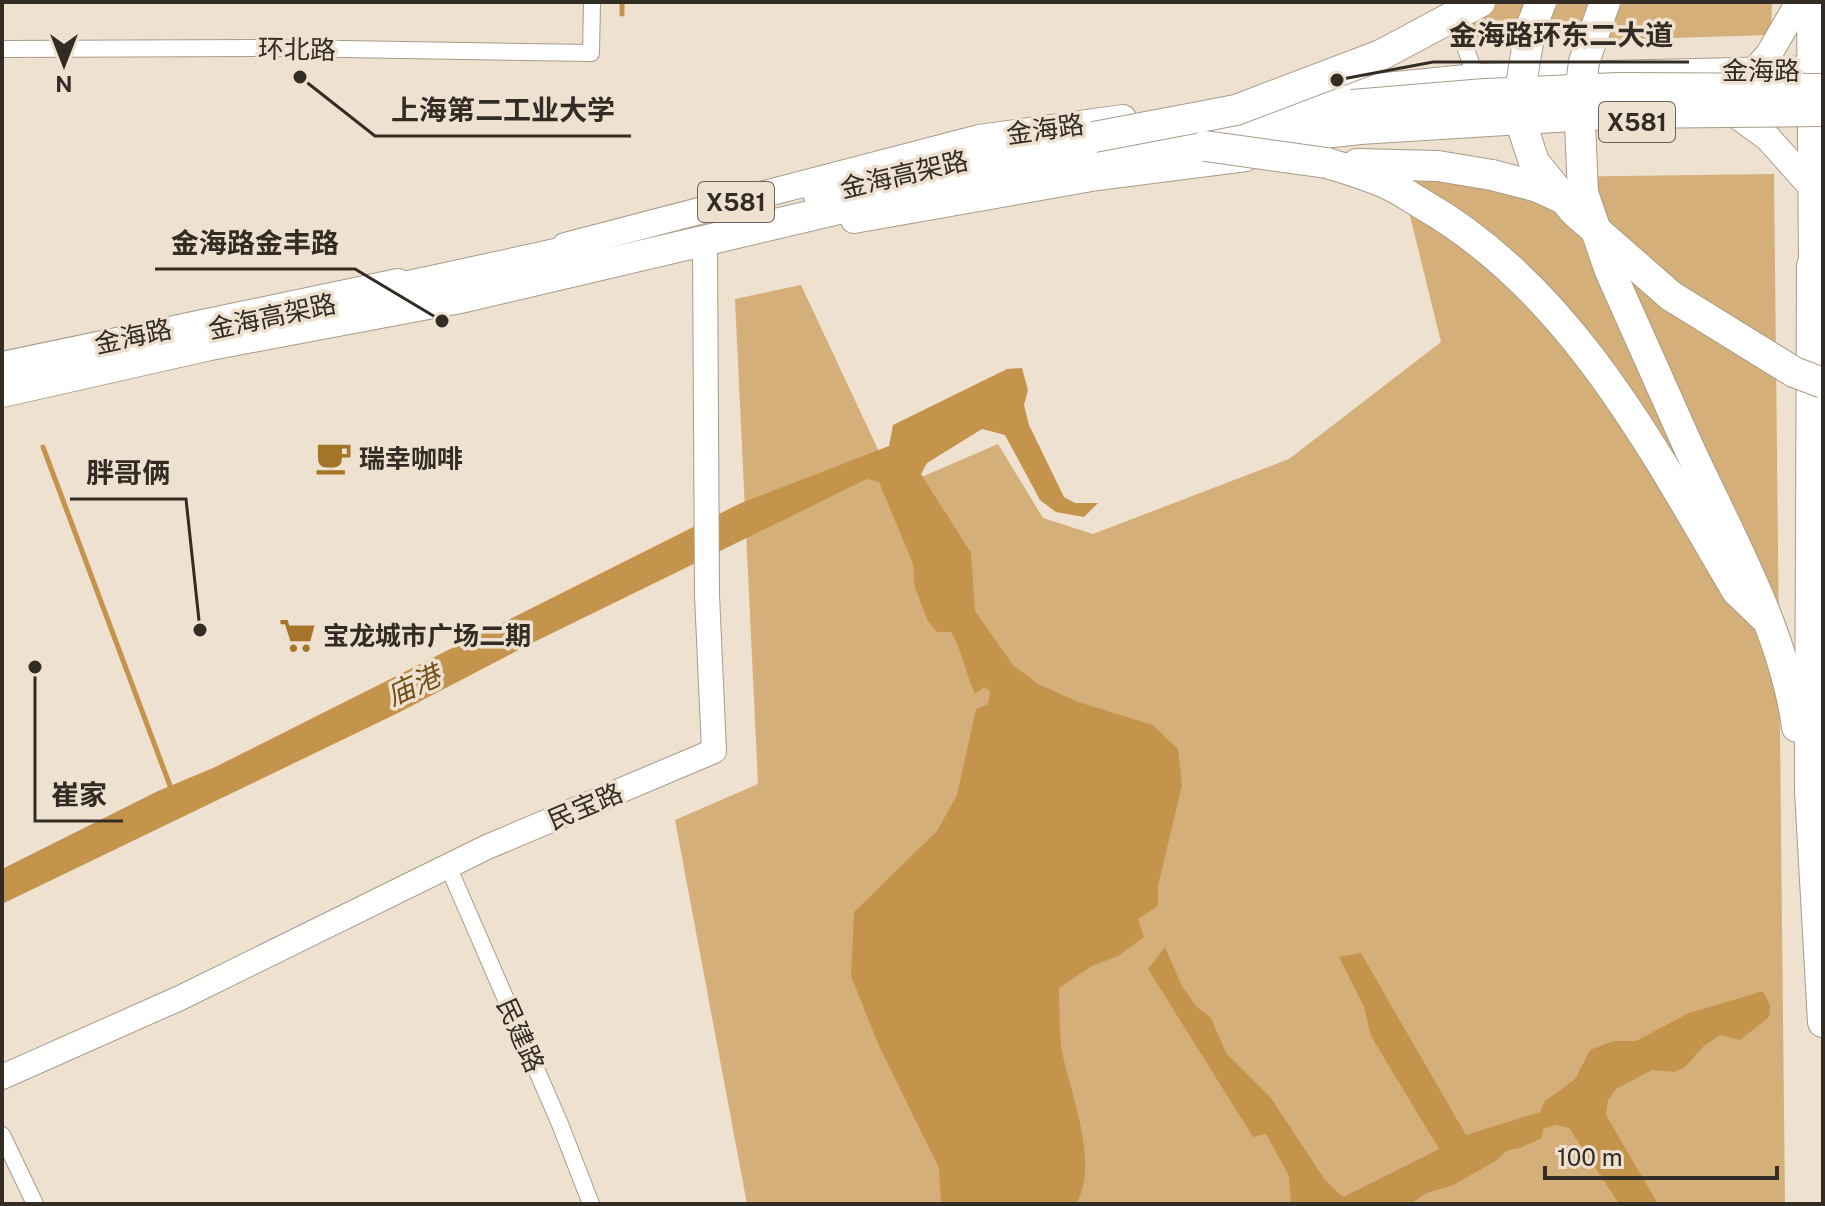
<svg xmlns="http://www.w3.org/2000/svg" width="1825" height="1206" viewBox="0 0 1825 1206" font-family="'Public Sans','Noto Sans SC',sans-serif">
<rect width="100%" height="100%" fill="#efe1cf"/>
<!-- green -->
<g fill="#d5af7a">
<polygon points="1461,2 1772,2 1771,35 1477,44"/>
<polygon points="1774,174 1785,1204 747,1204 675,820 758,784 735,299 801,285 896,488 998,444 1043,518 1093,534 1289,459 1441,342 1401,179"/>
</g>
<!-- water -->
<g fill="#c5944c">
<path d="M1022,368L1028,390L1024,405L1029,425L1064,497L1075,503H1098L1084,517L1056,512L1040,500L1005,435L982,429L927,463L921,474L971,553L975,611L1013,665L1038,684L1078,702L1153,725L1178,749L1182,785L1158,886V906L1138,919L1144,937L1118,956L1092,966L1059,988C1060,1007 1059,1026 1061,1045C1068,1090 1101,1162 1076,1204H941L939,1168L879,1046L851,976L854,912L937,831L957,795L976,709L988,704L990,691L984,687L975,694C965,673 963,652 951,632H937L928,621L915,588L913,564L879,482L867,479L530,644L398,713L2,904V869L158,791L213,768L741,503L889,446L893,425L1007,369Z"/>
<polygon points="1165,947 1182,986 1196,1006 1211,1018 1226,1053 1271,1098 1325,1180 1343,1197 1439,1149 1371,1036 1364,1007 1339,957 1361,953 1466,1135 1540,1112 1544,1102 1575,1079 1590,1050 1613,1041 1636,1041 1689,1013 1763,991 1770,1005 1769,1017 1740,1040 1720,1035 1704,1046 1685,1067 1675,1072 1652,1070 1616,1089 1608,1100 1606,1115 1658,1204 1619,1204 1569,1128 1556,1125 1543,1129 1542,1138 1520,1148 1508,1150 1494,1162 1453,1185 1427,1193 1410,1204 1291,1204 1289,1176 1266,1134 1253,1137 1148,969"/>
</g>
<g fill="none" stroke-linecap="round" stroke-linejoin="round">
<!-- stream -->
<g stroke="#c5944c" stroke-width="5">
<polyline points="622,14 622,2"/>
<polyline points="43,447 172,791"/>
</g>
<defs>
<g id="street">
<polyline points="1452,11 1476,77"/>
<polyline points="2,49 282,48 591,53 592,2"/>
<polyline points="448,866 560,1124 591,1204"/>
<polyline points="2,1135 35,1204"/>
</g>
<polyline id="secondary" points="2,1077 180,998 487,847 714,751 707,595 705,247"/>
<g id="primary">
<polyline points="1810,2 1812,266"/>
<polyline points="1756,69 1769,54 1799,2"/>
<polyline points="1296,95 1476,77 1823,69"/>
<polyline points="1736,115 1768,138 1810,185"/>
<polyline points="854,220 1097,177 1246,158"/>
<polyline points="565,246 979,138 1123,118"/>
<polyline points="2,365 398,282"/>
</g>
<g id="highway">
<polyline points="1219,122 1352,105"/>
<path d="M1327,163C1347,169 1366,175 1385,183C1398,188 1410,197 1422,204C1570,288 1653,449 1737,591L1764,617"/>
<polyline points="1357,164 1438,166 1492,175"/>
<polyline points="818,193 959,160 1120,134"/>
<polyline points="1812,266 1810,791 1823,1022"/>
<polyline points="377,293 588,247"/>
<polyline points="2,392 210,345 465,297 843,208 1021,173 1205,146 1360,129"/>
<path d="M1689,448C1729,535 1784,631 1797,727"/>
</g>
</defs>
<!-- street casing -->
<use href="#street" stroke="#a89b89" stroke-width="18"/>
<!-- secondary casing -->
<use href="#secondary" stroke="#a89b89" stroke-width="26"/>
<!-- primary casing -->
<use href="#primary" stroke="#a89b89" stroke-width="28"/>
<!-- highway casing -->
<use href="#highway" stroke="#a89b89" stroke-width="32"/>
<!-- street -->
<use href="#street" stroke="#fff" stroke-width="16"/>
<!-- secondary -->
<use href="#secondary" stroke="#fff" stroke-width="24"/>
<!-- primary -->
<use href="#primary" stroke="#fff" stroke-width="26"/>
<!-- highway -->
<use href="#highway" stroke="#fff" stroke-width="30"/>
<defs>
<g id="highway-bridge">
<polyline points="1541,2 1530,30 1517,110 1534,162 1574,211 1671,296 1794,372 1823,383"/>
<polyline points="1605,2 1584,62 1579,100 1583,193 1610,271 1689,448"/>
<polyline points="1352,105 1485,94 1618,88 1823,89"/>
<polyline points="1360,129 1619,113 1823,111"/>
<polyline points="1094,137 1236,110 1381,55 1480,2"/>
<polyline points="1205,146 1327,163"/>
<polyline points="1492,175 1538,187 1562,198"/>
</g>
</defs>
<!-- highway-bridge casing -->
<use href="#highway-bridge" stroke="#a89b89" stroke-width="32" stroke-linecap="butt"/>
<!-- highway-bridge -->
<use href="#highway-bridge" stroke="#fff" stroke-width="30"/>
</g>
<!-- icons -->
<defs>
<symbol id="cafe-bare" viewBox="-9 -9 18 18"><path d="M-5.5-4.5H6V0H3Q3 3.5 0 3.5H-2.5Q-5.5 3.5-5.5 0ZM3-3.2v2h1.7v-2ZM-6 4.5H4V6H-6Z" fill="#a47528" stroke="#efe1cf" stroke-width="2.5" paint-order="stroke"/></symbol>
<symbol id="supermarket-bare" viewBox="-9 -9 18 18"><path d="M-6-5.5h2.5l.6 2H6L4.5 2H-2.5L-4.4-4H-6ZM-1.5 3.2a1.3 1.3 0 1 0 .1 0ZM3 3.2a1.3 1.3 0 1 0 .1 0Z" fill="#a47528" stroke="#efe1cf" stroke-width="2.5" paint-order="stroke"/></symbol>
</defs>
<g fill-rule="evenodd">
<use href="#cafe-bare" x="308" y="432" width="51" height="51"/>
<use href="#supermarket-bare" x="272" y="610" width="51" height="51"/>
</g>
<g text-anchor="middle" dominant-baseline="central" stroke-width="7" stroke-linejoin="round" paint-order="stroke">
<!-- shield labels -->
<g fill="#efe1cf" stroke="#6b6258" stroke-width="2">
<rect x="1599" y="102" width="76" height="40" rx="6"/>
<rect x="698" y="182" width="76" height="40" rx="6"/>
</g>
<g font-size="24" font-weight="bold" fill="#322c25">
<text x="1637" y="122">X581</text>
<text x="736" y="202">X581</text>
</g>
<!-- street labels -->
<g font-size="26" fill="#322c25" stroke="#efe1cf">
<text transform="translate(297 49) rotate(1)">环北路</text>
<text x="1761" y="70">金海路</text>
<text transform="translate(1045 129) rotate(-8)">金海路</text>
<text transform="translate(904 174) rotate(-13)">金海高架路</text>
<text transform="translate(272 316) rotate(-12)">金海高架路</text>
<text transform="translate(133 336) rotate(-12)">金海路</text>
<text transform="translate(585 806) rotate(-23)">民宝路</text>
<text transform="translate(521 1035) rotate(66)">民建路</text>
</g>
<!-- poi labels -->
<g font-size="26" font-weight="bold" fill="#322c25" stroke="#efe1cf" text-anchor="start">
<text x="359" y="458">瑞幸咖啡</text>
<text x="323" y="635">宝龙城市广场二期</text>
</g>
<!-- water labels -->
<g font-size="28" font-style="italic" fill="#714f18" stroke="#efe1cf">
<text transform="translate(413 685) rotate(-25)">庙港</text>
</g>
</g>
<!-- callouts -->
<path fill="none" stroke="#322c25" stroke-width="3" d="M1337 80L1433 62H1689M300 77L375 136H631M442 321L355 269H155M200 630L186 499H70M35 667L35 821H123"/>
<g fill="#322c25" stroke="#efe1cf" stroke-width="3">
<circle cx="1337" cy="80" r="8"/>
<circle cx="300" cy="77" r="8"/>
<circle cx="442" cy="321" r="8"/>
<circle cx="200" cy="630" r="8"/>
<circle cx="35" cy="667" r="8"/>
</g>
<g font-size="28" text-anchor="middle" font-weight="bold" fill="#322c25" stroke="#efe1cf" stroke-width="7" stroke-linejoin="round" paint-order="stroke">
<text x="1561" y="45">金海路环东二大道</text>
<text x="503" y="120">上海第二工业大学</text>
<text x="255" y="253">金海路金丰路</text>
<text x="128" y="483">胖哥俩</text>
<text x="79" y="805">崔家</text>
</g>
<!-- border -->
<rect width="1825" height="1206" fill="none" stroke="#322c25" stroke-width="8"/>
<!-- north arrow -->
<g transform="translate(64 64) rotate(180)" stroke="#efe1cf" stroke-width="6" paint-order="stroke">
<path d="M0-6L14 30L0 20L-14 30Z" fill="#322c25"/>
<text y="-12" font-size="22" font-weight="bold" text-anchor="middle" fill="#322c25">N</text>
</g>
<!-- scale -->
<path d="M1545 1166v12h232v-12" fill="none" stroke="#322c25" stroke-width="4"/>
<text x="1557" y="1166" font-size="24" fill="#322c25" stroke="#efe1cf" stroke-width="6" paint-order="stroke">100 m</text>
</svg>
